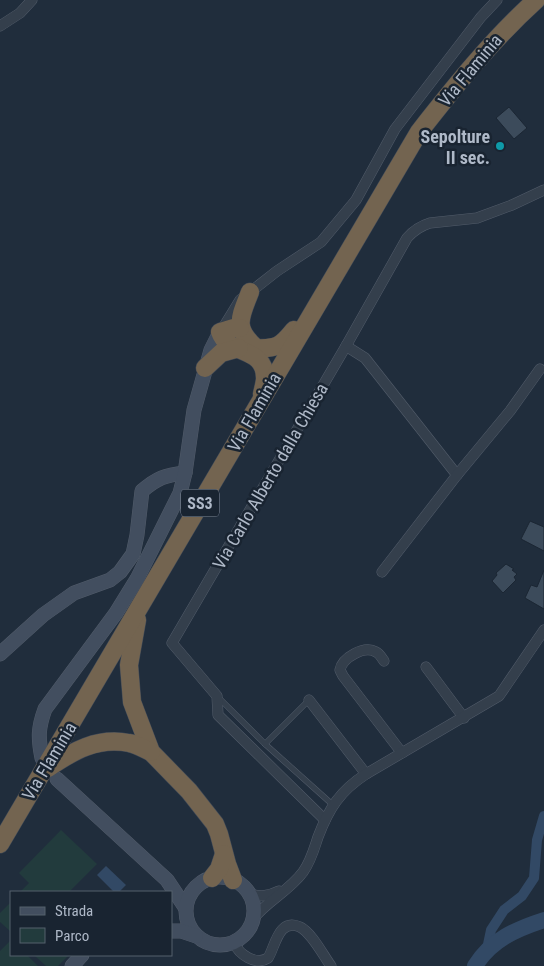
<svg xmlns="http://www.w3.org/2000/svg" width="544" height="966" viewBox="0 0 544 966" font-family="'Roboto Condensed',sans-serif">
<rect width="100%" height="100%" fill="#202d3c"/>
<!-- green -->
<g fill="#223b3d">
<polygon points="61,830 97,864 69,892 20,892 29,883 19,873"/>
<polygon points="11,902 11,932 0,922 0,913"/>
<polygon points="11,940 11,955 27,955 38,966 0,966 0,951"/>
<polygon points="34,955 69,955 58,966 46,966"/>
</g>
<!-- water -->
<polygon fill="#324965" points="106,866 126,885 119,892 114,892 97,875"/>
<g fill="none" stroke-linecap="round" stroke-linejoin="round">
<!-- canal -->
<polyline stroke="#324965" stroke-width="10" points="487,949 491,930 504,910 522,896 534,878 537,840 544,816"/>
<!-- river -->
<path stroke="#324965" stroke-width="16" d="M475,966C491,940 516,929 544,920"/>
</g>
<!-- building -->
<g fill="#3c4b5b" stroke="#1b2633">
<polygon points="509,107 527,128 514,139 496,118"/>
<polygon points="530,521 544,527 544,551 521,539"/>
<polygon points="506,564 514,569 512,570 517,574 514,577 516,580 503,593 492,581 497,575 496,573"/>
<polygon points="544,570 544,609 525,598 531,585 537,587"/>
</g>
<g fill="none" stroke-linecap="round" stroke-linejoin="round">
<defs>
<g id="lane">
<polyline points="219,698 265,744 333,805"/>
<polyline points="265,744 309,700"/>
</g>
<g id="street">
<polyline points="0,26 20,13 32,0"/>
<polyline points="221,331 240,300 277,271 321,242 356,200 395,129 481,17 497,0"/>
<polyline points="346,346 365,358 457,475"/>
<polyline points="382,572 457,475 510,411 540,369"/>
<path d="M384,661C382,658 379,653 376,652C364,645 342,658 340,670L343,676L402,753"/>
<polyline points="426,667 464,718"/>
<polyline points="309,700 366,774"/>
<path d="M325,820L218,715L217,696L172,643L346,346L407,238C414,230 420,226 430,223L477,218L512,205L544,190"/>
<path d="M249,894C261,897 269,896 279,891"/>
<path d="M253,919C267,901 289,891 303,872C311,861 314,849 318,837C329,808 340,791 366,774L499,696L544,630"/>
<path d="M234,943C239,954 255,966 268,958C275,948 278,917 300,927C312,933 323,955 331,966"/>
</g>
<g id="secondary">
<path d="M0,654L43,615L74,593L110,580L120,572L133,554L137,535L142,491C157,478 165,475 185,473"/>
<path d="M42,758C38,738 38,728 45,709L116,613L137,579L180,493L185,473L194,410L211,350L220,332"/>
<polyline points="57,779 167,880 185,907"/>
<circle cx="220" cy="911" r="34"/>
<polyline points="172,931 181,931 196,936"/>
<polyline points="72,966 82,955"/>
</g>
<g id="highway">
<path d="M250,292C240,318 233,327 256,348C277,349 281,346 294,330"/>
<path d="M240,328H233L220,332C228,356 265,346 265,378C265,383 263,389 262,394"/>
<polyline points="205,368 221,353 239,348"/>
<polyline points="137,620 129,665 132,702 151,752 189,791 215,824 219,834 227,864 233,880"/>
<path d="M48,768C73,751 97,737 129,743C136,744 144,749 151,752"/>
<path d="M0,844L419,132C455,86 492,40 536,0"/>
<polyline points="212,878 219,869 224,854"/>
</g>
</defs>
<!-- lane casing -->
<use href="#lane" stroke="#525c6a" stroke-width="6"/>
<!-- street casing -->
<use href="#street" stroke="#525c6a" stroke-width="11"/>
<!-- secondary casing -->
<use href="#secondary" stroke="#525c6a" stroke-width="15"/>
<!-- highway casing -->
<use href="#highway" stroke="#3f4957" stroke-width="19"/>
<!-- lane -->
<use href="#lane" stroke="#343f4c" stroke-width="5"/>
<!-- street -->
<use href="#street" stroke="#343f4c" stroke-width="10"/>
<!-- secondary -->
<use href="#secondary" stroke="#424e5f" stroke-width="14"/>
<!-- highway -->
<use href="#highway" stroke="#736450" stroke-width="18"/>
</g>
<!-- markers -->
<circle fill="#0f9aa8" stroke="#192431" stroke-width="2" cx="500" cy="146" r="5"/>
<g text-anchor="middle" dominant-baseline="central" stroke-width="5" stroke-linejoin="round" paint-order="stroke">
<!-- shield labels -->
<rect fill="#192431" stroke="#828c9b" stroke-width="1" x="181" y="489.5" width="38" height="27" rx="4"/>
<g font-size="16" font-weight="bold" fill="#afb9c8">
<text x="200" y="503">SS3</text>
</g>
<!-- street labels -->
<g font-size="18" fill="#afb9c8" stroke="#192431">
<text transform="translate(470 70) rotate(-50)">Via Flaminia</text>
<text transform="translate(254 412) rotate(-60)">Via Flaminia</text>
<text transform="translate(270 476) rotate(-60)">Via Carlo Alberto dalla Chiesa</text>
<text transform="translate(49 761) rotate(-59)">Via Flaminia</text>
</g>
<!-- poi labels -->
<g font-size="18" font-weight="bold" fill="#afb9c8" stroke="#192431" text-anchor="end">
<text x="490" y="136">Sepolture<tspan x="490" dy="21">II sec.</tspan></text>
</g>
</g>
<!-- legend -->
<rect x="10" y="891" width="162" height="65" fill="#192431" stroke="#55606d"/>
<rect x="20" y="907" width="25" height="8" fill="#424e5f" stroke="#55606d"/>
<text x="55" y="916" font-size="15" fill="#afb9c8">Strada</text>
<rect x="20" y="928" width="25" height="15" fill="#223b3d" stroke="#55606d"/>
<text x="55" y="941" font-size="15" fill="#afb9c8">Parco</text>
</svg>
